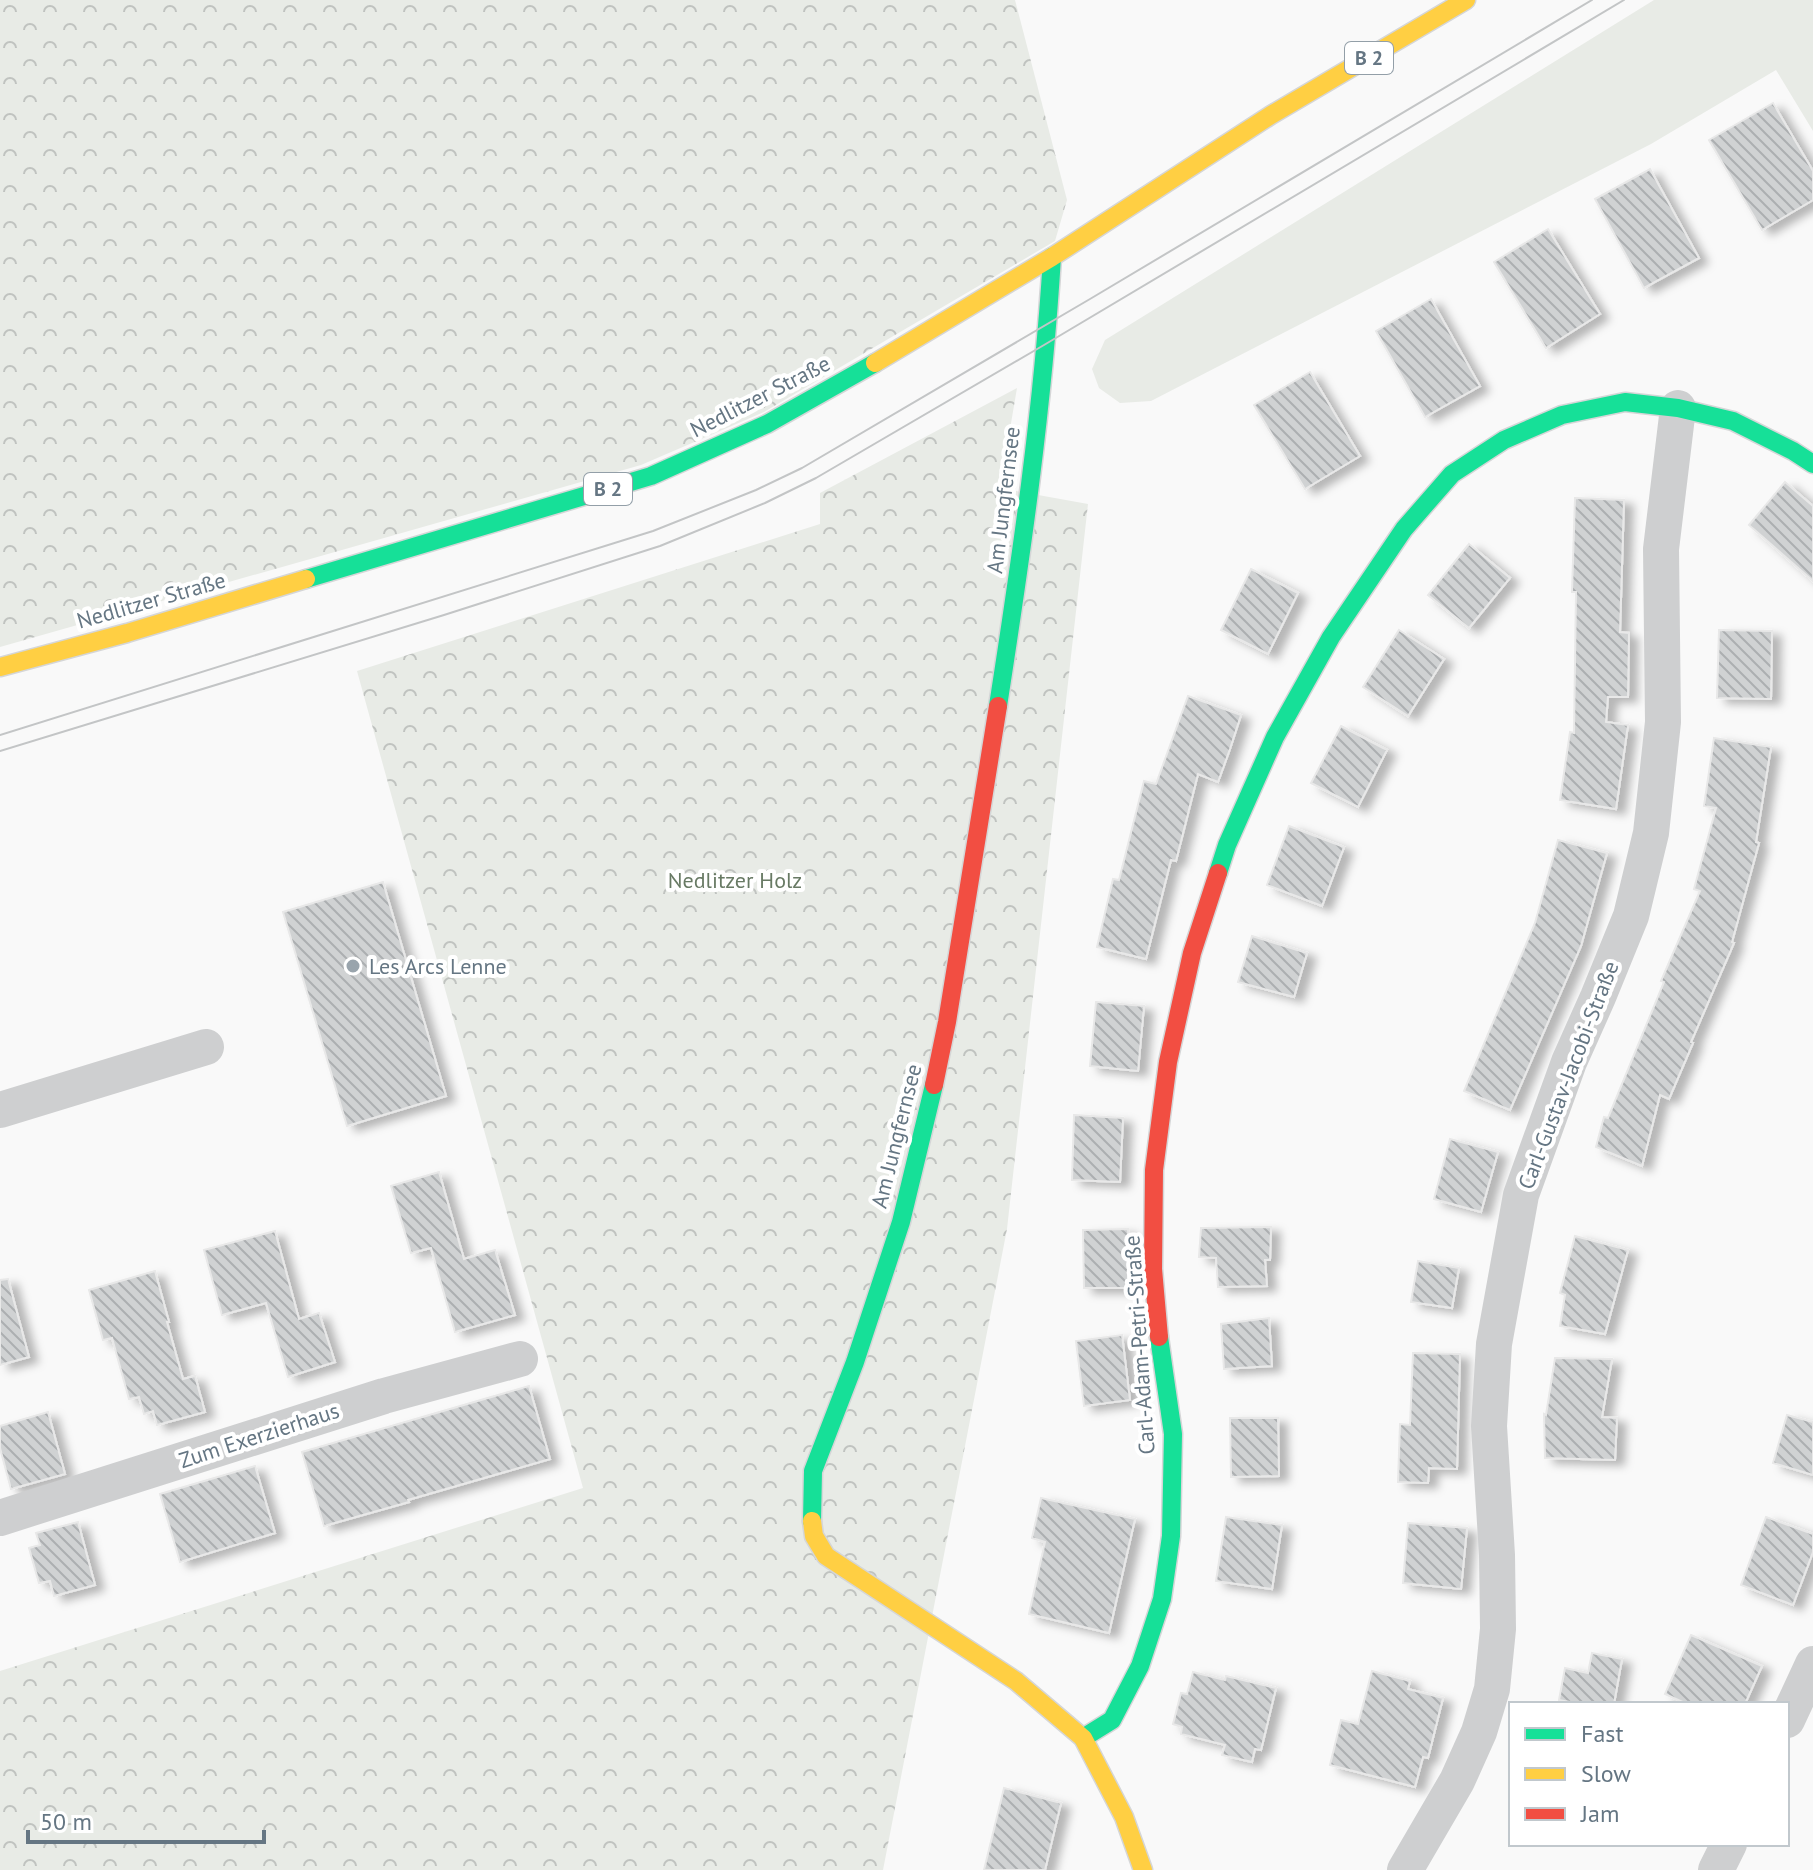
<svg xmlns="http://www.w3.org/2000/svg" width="1813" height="1870" viewBox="0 0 1813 1870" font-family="'PT Sans',sans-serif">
<defs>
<pattern id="forest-crowns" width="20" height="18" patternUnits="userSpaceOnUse" patternTransform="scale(2)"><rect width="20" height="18" fill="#e8ebe6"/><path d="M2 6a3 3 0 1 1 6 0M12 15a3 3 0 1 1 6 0" fill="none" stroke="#c0c3c0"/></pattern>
<pattern id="building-back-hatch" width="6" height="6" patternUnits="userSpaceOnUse" patternTransform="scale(2)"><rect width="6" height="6" fill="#d0d2d3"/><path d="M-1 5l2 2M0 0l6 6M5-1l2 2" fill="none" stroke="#acafb1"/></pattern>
<filter id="shadow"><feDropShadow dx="9" dy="5" stdDeviation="4" flood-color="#0004"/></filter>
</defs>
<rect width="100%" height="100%" fill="#f9f9f9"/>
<!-- grass -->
<polygon fill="#e8ebe6" points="1654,0 1813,0 1813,131 1776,70 1651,144 1151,401 1120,403 1099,388 1092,369 1105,340"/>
<!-- forest -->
<g fill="url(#forest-crowns)">
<polygon points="0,0 1015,0 1067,200 1055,241 764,412 641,465 0,647"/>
<polygon points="1017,388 1000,488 1088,504 1007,1229 883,1870 0,1870 0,1671 583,1488 357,671 820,524 820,493"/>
</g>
<!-- building -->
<g fill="url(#building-back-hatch)" stroke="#e8e8e8" stroke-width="2" filter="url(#shadow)">
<polygon points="1773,103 1813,171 1813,200 1762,230 1709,140"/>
<polygon points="1650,169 1699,258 1644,288 1595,199"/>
<polygon points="1548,229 1600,314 1546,348 1494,262"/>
<polygon points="1431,299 1480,386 1425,417 1376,331"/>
<polygon points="1310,372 1360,456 1305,489 1254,405"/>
<polygon points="1785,482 1813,506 1813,581 1749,525"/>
<polygon points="1575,498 1624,500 1620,632 1629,633 1628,697 1608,697 1606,722 1628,725 1616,809 1560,800 1570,732 1574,733 1576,592 1572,592"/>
<polygon points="1469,544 1510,578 1469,628 1428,595"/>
<polygon points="1251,569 1298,593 1268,654 1221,630"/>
<polygon points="1399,630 1444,659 1408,716 1363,687"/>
<polygon points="1719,630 1772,631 1771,699 1717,698"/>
<polygon points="1188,696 1241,715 1230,749 1218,782 1198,774 1176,861 1171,860 1146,959 1097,947 1113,879 1119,880 1144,781 1156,784"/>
<polygon points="1341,726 1387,750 1358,807 1311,783"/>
<polygon points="1714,738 1771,747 1756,842 1759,843 1732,942 1734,943 1691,1042 1693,1043 1669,1099 1660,1095 1642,1166 1596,1147 1604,1117 1608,1118 1664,982 1661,981 1700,891 1694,889 1716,808 1704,806"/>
<polygon points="1289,826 1344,847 1322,906 1267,885"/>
<polygon points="1558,840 1607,853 1581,946 1510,1110 1464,1091 1535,923"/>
<polygon points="383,882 446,1096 347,1126 283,912"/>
<polygon points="1252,936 1307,953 1294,997 1238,982"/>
<polygon points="1096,1002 1144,1006 1138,1071 1090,1066"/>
<polygon points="1074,1115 1123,1118 1120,1182 1072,1180"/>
<polygon points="1450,1139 1498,1152 1481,1212 1434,1199"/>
<polygon points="439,1172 464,1259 495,1250 515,1315 455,1332 431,1248 411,1253 391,1186"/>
<polygon points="1271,1227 1270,1260 1265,1260 1267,1286 1218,1287 1216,1258 1199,1257 1201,1228"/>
<polygon points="1128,1229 1130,1288 1084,1288 1083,1230"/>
<polygon points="275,1231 299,1319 319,1313 335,1362 288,1377 266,1303 222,1315 204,1250"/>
<polygon points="1575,1236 1628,1250 1605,1334 1560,1326 1565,1295 1560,1293"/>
<polygon points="1418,1261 1459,1268 1452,1308 1411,1302"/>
<polygon points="155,1271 169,1322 167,1322 183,1379 195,1376 205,1412 157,1425 153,1411 144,1414 139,1397 129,1399 112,1338 103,1340 89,1290"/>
<polygon points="8,1279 29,1357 0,1365 0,1280"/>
<polygon points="1269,1318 1272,1366 1224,1369 1221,1324"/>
<polygon points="1122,1335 1130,1400 1084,1406 1076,1341"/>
<polygon points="1413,1353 1460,1354 1457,1469 1429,1468 1428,1483 1398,1482 1400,1424 1410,1425"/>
<polygon points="1555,1358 1612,1359 1602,1417 1617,1418 1615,1460 1545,1458 1544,1414 1546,1415"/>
<polygon points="529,1386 550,1459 408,1500 409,1502 324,1526 302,1452"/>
<polygon points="48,1412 65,1474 11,1489 0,1448 0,1426"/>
<polygon points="1787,1415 1813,1422 1813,1475 1773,1463"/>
<polygon points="1230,1418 1278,1418 1279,1476 1231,1477"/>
<polygon points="255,1466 275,1533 180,1562 160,1494"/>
<polygon points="1041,1498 1135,1519 1109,1633 1029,1614 1045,1542 1032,1538"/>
<polygon points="1226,1517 1282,1525 1272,1589 1216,1581"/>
<polygon points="1766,1517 1813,1534 1813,1552 1793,1605 1741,1585"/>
<polygon points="78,1522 95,1585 54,1596 50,1581 39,1583 29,1548 40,1545 36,1533"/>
<polygon points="1408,1523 1467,1528 1461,1589 1403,1583"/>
<polygon points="1691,1635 1762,1666 1745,1704 1687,1704 1665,1694"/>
<polygon points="1592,1653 1622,1659 1614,1704 1580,1704 1559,1700 1565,1668 1588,1673"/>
<polygon points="1372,1671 1410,1681 1408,1689 1443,1698 1428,1758 1423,1757 1415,1787 1330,1765 1341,1720 1358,1724"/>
<polygon points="1193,1672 1225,1680 1226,1676 1276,1688 1261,1750 1255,1749 1252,1762 1222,1755 1225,1745 1181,1734 1182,1727 1173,1724 1181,1693 1187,1694"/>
<polygon points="1004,1788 1061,1803 1045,1870 984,1870"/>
</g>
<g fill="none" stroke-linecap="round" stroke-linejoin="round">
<defs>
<g id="fast">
<polyline points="306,579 651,476 767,424 875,363"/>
<path d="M998,706C1021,558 1043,408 1052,257"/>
<polyline points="1218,873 1227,845 1275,737 1331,637 1404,529 1452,474 1504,440 1562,415 1625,402 1678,408 1733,421 1793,451 1813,464"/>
<polyline points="812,1521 813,1471 855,1362 901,1222 934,1085"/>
<polyline points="1083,1738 1112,1720 1140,1666 1162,1599 1171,1536 1173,1434 1159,1337"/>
</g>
<g id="slow">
<polyline points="875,363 1052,257 1271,115 1466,0"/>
<polyline points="0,667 127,633 306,579"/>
<polyline points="812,1521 814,1536 826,1556 1016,1681 1083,1738 1124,1817 1143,1870"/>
</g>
<g id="jam">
<polyline points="934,1085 947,1022 998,706"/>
<polyline points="1159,1337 1153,1269 1154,1170 1168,1062 1192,953 1218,873"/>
</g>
</defs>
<!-- fast casing -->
<use href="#fast" stroke="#d5d6d7" stroke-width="21"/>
<!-- slow casing -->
<use href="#slow" stroke="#d5d6d7" stroke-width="21"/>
<!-- jam casing -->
<use href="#jam" stroke="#d5d6d7" stroke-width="21"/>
<!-- street -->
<g stroke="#cecfd0" stroke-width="36">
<polyline points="0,1110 206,1047"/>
<polyline points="0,1518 384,1396 520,1359"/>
<polyline points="1787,1720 1813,1664"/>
<polyline points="1405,1870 1457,1781 1479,1732 1492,1689 1498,1629 1497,1555 1489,1426 1494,1344 1521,1195 1569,1062 1598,997 1631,916 1651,833 1663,722 1661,549 1678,408"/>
<polyline points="1716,1870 1729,1844"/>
</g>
<!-- fast -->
<use href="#fast" stroke="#16e098" stroke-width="18"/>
<!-- slow -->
<use href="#slow" stroke="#ffcf43" stroke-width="18"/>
<!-- jam -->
<use href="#jam" stroke="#f24e42" stroke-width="18"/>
<!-- tram -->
<g stroke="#c3c5c6" stroke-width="2">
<polyline points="0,735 653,531 756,490 802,468 1090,299 1592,0"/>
<polyline points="0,751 444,615 660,546 765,503 816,478 1044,345 1624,0"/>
</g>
</g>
<!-- markers -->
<circle fill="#99a4ac" stroke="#fff" stroke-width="3" cx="353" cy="966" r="8"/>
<g text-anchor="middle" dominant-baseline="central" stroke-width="8" stroke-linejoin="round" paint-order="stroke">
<!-- shield labels -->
<g fill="#fff" stroke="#939fa8" stroke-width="2">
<rect x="1345" y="42" width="48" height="32" rx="6"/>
<rect x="584" y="473" width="48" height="32" rx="6"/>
</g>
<g font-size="20" font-weight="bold" fill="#657683">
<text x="1369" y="58">B 2</text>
<text x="608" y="489">B 2</text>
</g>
<!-- street labels -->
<g font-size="22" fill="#657683" stroke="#fff">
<text transform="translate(760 396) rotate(-27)">Nedlitzer Straße</text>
<text transform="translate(1003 500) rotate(-83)">Am Jungfernsee</text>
<text transform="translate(151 600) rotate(-16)">Nedlitzer Straße</text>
<text transform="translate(1568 1075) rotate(-69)">Carl-Gustav-Jacobi-Straße</text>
<text transform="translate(896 1136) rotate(-76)">Am Jungfernsee</text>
<text transform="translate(1139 1345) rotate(-94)">Carl-Adam-Petri-Straße</text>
<text transform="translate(259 1435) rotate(-18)">Zum Exerzierhaus</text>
</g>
<!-- park labels -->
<g font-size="22" fill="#687a64" stroke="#fff">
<text x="735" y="880">Nedlitzer Holz</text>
</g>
<!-- poi labels -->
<g font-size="22" fill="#657683" stroke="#fff" text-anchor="start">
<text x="369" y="966">Les Arcs Lenne</text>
</g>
</g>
<!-- legend -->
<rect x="1509" y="1702" width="280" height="144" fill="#ffffff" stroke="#c1c8cd" stroke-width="2"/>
<rect x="1525" y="1728" width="40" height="12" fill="#16e098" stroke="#c1c8cd" stroke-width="2"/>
<text x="1581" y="1742" font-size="24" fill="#657683">Fast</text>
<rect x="1525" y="1768" width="40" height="12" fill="#ffcf43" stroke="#c1c8cd" stroke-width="2"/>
<text x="1581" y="1782" font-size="24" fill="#657683">Slow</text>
<rect x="1525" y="1808" width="40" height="12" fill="#f24e42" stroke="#c1c8cd" stroke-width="2"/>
<text x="1581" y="1822" font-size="24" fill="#657683">Jam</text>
<!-- scale -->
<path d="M28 1830v12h236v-12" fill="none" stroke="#657683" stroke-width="4"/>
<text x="40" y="1830" font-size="24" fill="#657683" stroke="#ffffff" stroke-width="6" paint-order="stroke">50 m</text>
</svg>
